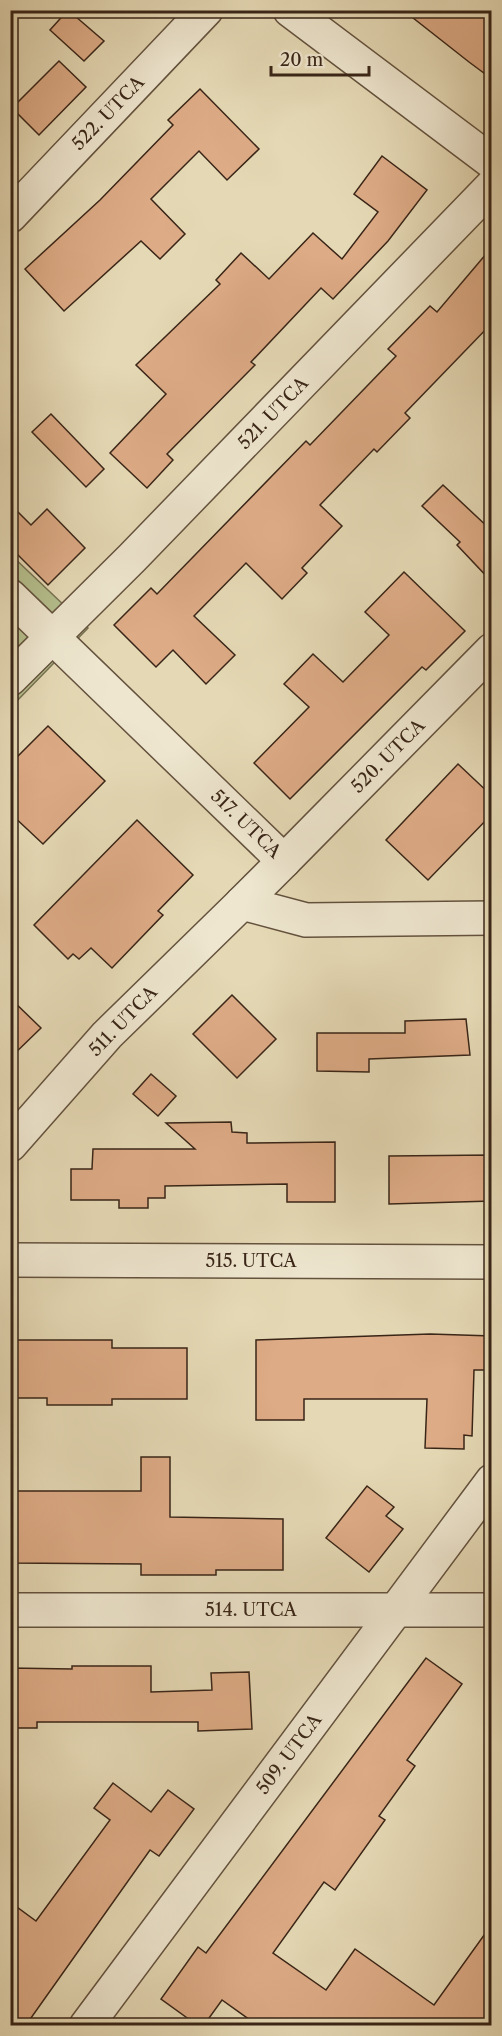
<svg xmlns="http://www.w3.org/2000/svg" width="502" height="2036" viewBox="0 0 502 2036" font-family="'Libre Caslon Text',serif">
<rect width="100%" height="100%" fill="#e5d9b5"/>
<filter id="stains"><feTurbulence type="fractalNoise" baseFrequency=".00333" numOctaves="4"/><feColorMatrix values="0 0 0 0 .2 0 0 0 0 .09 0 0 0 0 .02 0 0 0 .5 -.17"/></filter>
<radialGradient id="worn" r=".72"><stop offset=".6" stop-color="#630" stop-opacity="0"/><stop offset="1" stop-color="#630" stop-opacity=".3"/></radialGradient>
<!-- green -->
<polygon fill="#b5bf8d" stroke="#777252" stroke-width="1.5" points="10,554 88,628 11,707 10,707"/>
<!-- building -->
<g fill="#ddab86" stroke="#392517" stroke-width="1.5">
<polygon points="68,10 104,41 84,61 50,30"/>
<polygon points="403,10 492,10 492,79 469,62"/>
<polygon points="59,61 86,87 39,135 12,108"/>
<polygon points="200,89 259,149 227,180 199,151 151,199 185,234 160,259 141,241 64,311 25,269 100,200 173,125 168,120"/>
<polygon points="382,156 427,190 388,241 333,299 321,288 251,362 255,365 167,454 173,460 147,488 110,453 166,394 136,365 220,284 216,280 241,253 269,279 313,233 342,259 378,212 354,194"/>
<polygon points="492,247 492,323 405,413 410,418 377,452 374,449 320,505 342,526 302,568 307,573 282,599 246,563 194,616 235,655 206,684 173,650 156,667 114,625 151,588 157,594 306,441 310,445 396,356 388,349 430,306 437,312"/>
<polygon points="51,414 104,469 86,487 32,432"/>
<polygon points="443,485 492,531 492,582 457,545 460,542 422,506"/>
<polygon points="10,504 31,525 47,509 85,548 48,585 10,547"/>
<polygon points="404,572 465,631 426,670 422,667 290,799 254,763 309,707 284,684 313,654 343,682 389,635 365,612"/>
<polygon points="48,726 105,781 43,844 10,813 10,764"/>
<polygon points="458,764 492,796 492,814 428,880 386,840"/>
<polygon points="137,820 193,875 158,911 163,915 112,968 91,948 79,959 73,954 68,959 34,925"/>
<polygon points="232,995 276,1039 237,1078 193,1034"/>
<polygon points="10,998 41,1028 10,1058"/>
<polygon points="466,1019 470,1055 369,1059 369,1072 317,1071 317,1033 405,1033 405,1021"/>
<polygon points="151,1074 176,1096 158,1116 133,1094"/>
<polygon points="231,1122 232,1132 247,1133 247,1143 335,1142 335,1202 287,1202 287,1184 165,1186 165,1198 148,1198 148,1208 119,1208 119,1200 71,1200 71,1169 92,1169 93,1149 195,1149 166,1123"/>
<polygon points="492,1155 492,1201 389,1204 389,1156"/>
<polygon points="430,1334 492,1336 492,1370 474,1370 472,1436 464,1435 464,1449 425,1448 427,1399 304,1399 304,1420 256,1420 256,1340"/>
<polygon points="10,1340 112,1340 112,1348 187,1348 187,1399 112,1399 112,1405 47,1405 47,1398 10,1398"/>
<polygon points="141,1457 170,1457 170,1517 283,1519 283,1570 216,1570 216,1575 141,1575 141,1564 10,1563 10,1491 141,1491"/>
<polygon points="367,1486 394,1507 386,1516 403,1529 369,1572 326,1538"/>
<polygon points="426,1658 462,1684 407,1760 415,1766 379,1816 385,1820 335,1890 324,1882 273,1953 326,1990 355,1949 434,2005 492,1924 492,2025 257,2025 222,2000 204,2025 197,2025 161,1999 198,1947 206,1953"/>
<polygon points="72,1666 151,1666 151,1692 212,1690 211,1673 249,1672 252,1729 198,1731 198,1722 37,1722 37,1728 10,1728 10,1668 72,1669"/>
<polygon points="113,1783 151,1812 168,1790 194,1809 159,1856 150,1850 26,2025 10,2025 10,1902 36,1921 110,1820 94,1808"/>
</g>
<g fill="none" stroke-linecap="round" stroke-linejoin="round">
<defs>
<g id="minor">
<polyline points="290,10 492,162"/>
<polyline points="10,216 206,10"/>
<polyline points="10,596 284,861 242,903 306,920 492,918"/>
<polyline points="10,679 132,558 492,186"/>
<polyline points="284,861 492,650"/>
<polyline points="10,1145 107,1035 242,903"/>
<polyline points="10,1260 492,1262"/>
<polyline points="10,1610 492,1610"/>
<polyline points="86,2026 492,1481"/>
</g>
</defs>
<!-- minor casing -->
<use href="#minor" stroke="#64523e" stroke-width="36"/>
<!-- minor -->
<use href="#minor" stroke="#eee6cf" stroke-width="33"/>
</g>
<g text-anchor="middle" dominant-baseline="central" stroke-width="4.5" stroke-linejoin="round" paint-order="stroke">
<!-- street labels -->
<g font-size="18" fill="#392517" stroke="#eee6cf">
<text transform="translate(108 113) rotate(-46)">522. UTCA</text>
<text transform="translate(273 413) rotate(-46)">521. UTCA</text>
<text transform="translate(388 756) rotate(-45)">520. UTCA</text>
<text transform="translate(246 824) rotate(44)">517. UTCA</text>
<text transform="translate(123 1021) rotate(-46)">511. UTCA</text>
<text x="251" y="1261">515. UTCA</text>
<text x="251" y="1610">514. UTCA</text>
<text transform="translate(289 1754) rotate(-53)">509. UTCA</text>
</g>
</g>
<!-- margin -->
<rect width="502" height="2036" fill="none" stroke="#e5d9b5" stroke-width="36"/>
<rect x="12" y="12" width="478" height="2012" fill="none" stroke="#392517" stroke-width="3"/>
<rect x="18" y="18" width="466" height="2000" fill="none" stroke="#392517" stroke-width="1.5"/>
<!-- scale -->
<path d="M271 66v9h98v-9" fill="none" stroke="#392517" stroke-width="3"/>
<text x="280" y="66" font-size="18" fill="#392517" stroke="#eee6cf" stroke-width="4.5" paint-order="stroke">20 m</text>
<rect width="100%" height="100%" filter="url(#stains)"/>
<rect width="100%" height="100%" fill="url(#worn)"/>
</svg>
